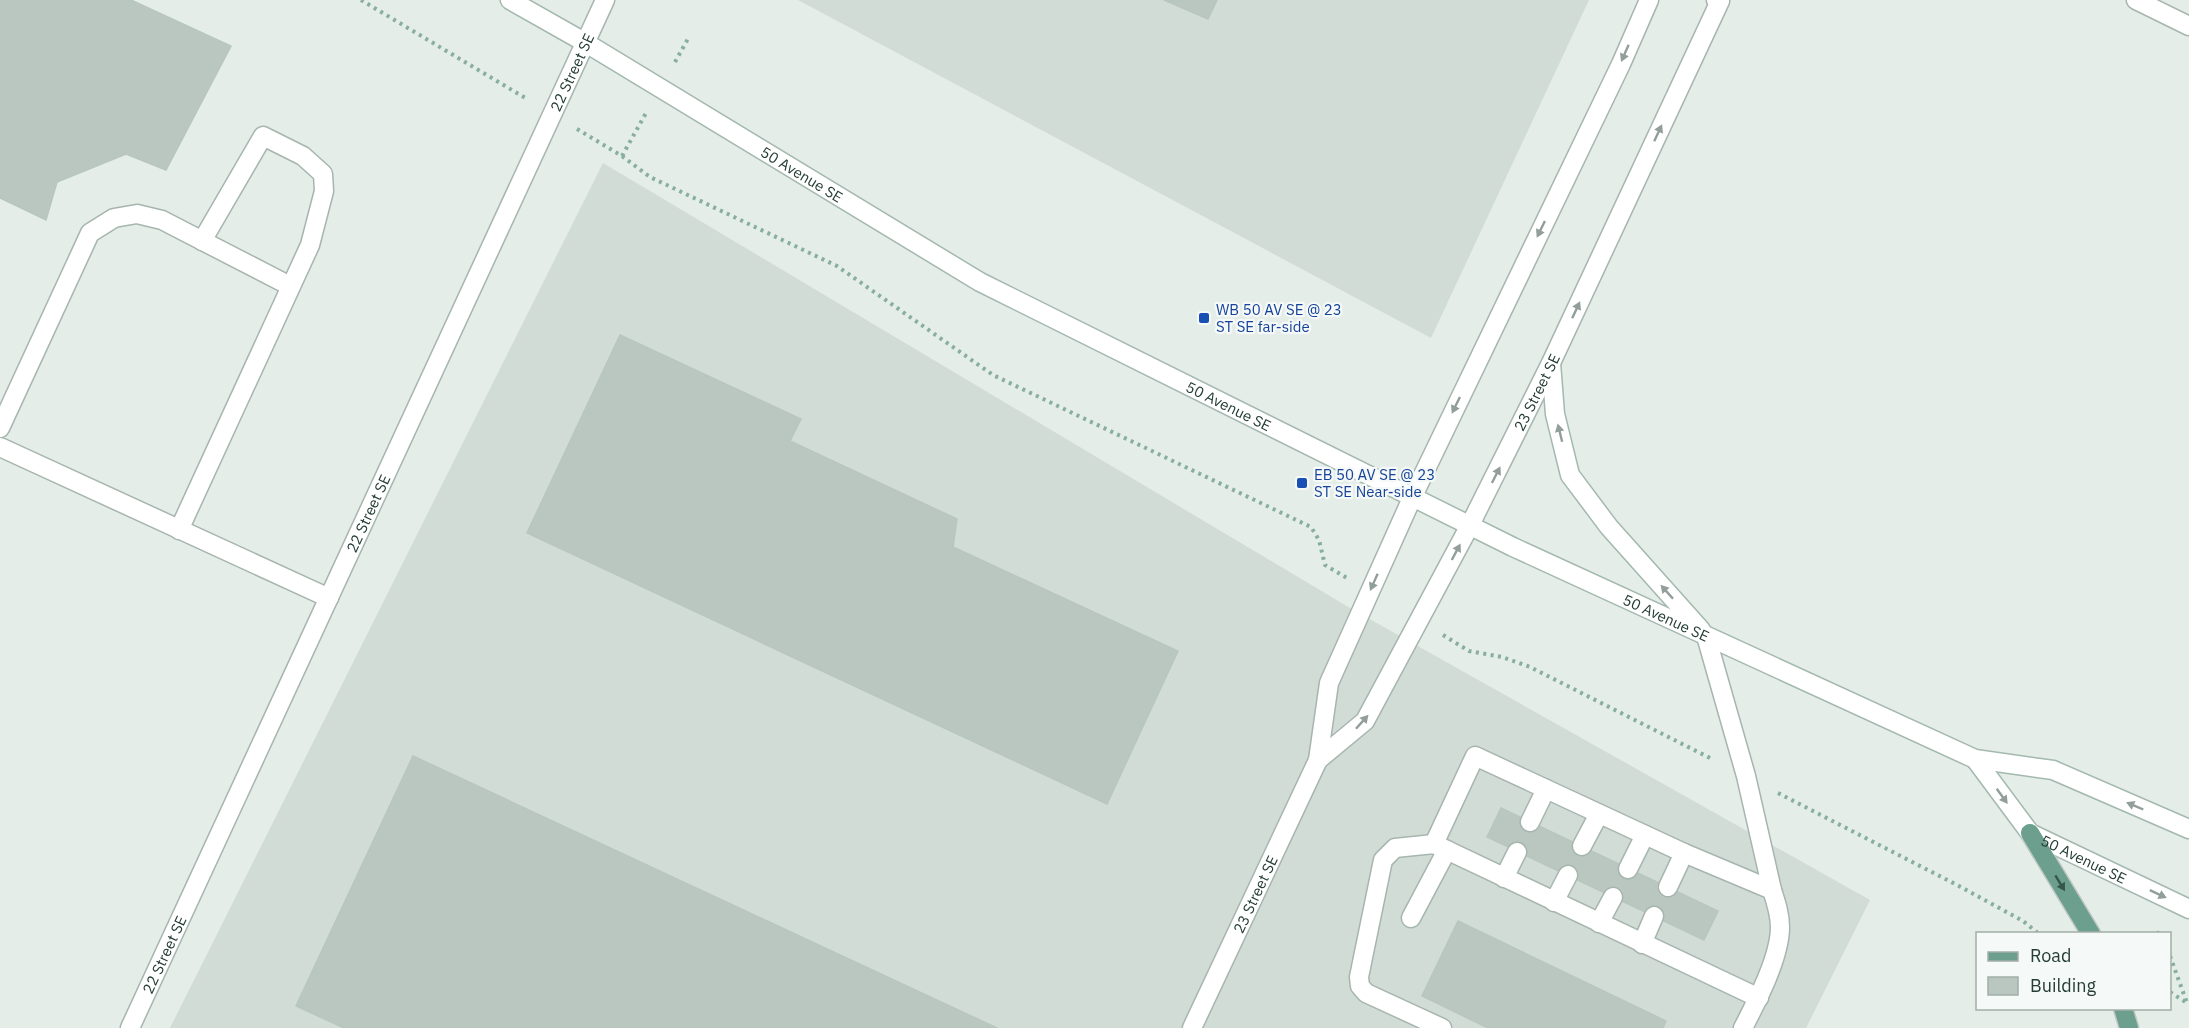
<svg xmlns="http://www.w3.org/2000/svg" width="2189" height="1028" viewBox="0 0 2189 1028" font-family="'IBM Plex Sans',sans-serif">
<rect width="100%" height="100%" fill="#e4ede8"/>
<!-- built -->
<g fill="#d2dcd7">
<polygon points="798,0 1589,0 1431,338"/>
<polygon points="603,163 1350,608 1870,900 1806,1028 170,1028"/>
</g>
<!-- building -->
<g fill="#bac7c1" stroke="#b7c6bf" stroke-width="1.5">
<polygon points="0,0 131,0 231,46 166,170 126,154 57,182 46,220 0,198"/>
<polygon points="1164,0 1217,0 1208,19"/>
<polygon points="620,335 801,419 790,441 957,519 953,547 1178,651 1107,804 527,533"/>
<polygon points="413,756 997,1028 344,1028 296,1006"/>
<polygon points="1501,808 1718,911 1704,940 1487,837"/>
<polygon points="1458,921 1666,1021 1663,1028 1488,1028 1422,996"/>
</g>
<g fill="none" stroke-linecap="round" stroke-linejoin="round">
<defs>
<g id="lane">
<polyline points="2136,0 2189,26"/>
<polyline points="0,428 90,233 114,218 137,214 162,220 290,286"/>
<polyline points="0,447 329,598"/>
<polyline points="179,530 310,245 324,191 323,174 303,156 263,136 202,241"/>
<path d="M1706,636L1746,776L1772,890C1776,902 1780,914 1780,927C1780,957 1757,1001 1743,1028"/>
<polyline points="1530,822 1546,789"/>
<polyline points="1434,844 1475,756 1684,853 1772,890"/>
<polyline points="1582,846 1599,814"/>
<polyline points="1628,869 1645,835"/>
<polyline points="1504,878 1517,852"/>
<polyline points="1668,887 1684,853"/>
<polyline points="1554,902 1568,875"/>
<polyline points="1411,918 1447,850"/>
<polyline points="1599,923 1613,897"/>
<polyline points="1642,944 1654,916"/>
<polyline points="1442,1028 1366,993 1360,986 1359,977 1383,860 1395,848 1434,844 1759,998"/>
</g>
<g id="street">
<path id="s1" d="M1318,760L1365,721L1469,527L1551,363L1720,1L1716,0"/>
<path id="s2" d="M130,1028L605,0"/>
<path id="s3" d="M1192,1028L1318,760L1329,683L1412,498L1621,64L1649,0"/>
</g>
<g id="secondary">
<path id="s4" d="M510,0L586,43L980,282L1513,547L1975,759L2053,770L2189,829"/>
<polyline points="1551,363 1555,414 1570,475 1609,527 1701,630"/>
<path id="s5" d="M1975,759L2030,833L2189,909"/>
</g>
<g id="primary">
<polyline points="2030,833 2091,934"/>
<polyline points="2123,1008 2129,1028"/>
</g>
</defs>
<!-- lane casing -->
<use href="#lane" stroke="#a7b5af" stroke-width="21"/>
<!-- street casing -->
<use href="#street" stroke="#a7b5af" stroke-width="21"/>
<!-- secondary casing -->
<use href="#secondary" stroke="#a3b8af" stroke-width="21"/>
<!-- primary casing -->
<use href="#primary" stroke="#c2c9c6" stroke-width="21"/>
<!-- path -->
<g stroke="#87ae9f" stroke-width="4" stroke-dasharray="3 4.5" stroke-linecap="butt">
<polyline points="361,0 527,99"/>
<polyline points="675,62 689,37"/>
<polyline points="577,129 622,156 646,113"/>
<polyline points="622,156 650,177 837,266 993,375 1311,527 1319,540 1325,565 1347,578"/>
<polyline points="1443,635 1469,651 1502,657 1530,667 1710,758"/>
<polyline points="1778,793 1959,886 2023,921 2039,934"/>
<polyline points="2158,934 2160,930 2161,934"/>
<polyline points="2170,956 2187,1003"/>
<polyline points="2170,992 2187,1003"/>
</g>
<!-- lane -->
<use href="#lane" stroke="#fff" stroke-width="18"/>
<!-- street -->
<use href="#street" stroke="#fff" stroke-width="18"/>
<!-- secondary -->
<use href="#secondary" stroke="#fff" stroke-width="18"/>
<!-- primary -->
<use href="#primary" stroke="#6c9f8e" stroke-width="18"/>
</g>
<!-- one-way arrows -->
<defs><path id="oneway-solid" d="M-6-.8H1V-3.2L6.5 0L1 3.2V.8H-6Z" transform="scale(1.5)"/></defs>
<g fill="#929e9a">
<use href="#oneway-solid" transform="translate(1625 53) rotate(114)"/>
<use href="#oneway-solid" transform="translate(1658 133) rotate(-65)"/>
<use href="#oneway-solid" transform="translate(1541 229) rotate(116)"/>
<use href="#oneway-solid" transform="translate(1576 310) rotate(-65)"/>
<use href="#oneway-solid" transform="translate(1456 405) rotate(116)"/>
<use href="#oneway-solid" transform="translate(1560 433) rotate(-104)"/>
<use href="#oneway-solid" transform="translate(1496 475) rotate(-63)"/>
<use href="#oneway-solid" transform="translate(1456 552) rotate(-62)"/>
<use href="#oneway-solid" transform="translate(1374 582) rotate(114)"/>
<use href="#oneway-solid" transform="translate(1667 592) rotate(-132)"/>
<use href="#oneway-solid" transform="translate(1362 722) rotate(-48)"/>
<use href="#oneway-solid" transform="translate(2002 796) rotate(54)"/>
<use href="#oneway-solid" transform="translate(2135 806) rotate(-157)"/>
<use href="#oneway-solid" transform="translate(2158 894) rotate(25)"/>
</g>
<use fill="#37564b" href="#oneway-solid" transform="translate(2060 883) rotate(59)"/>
<!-- markers -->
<g fill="#1a4fb4" stroke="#f5f9f7" stroke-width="2">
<rect x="1198" y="312" width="12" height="12" rx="3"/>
<rect x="1296" y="477" width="12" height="12" rx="3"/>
</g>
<g text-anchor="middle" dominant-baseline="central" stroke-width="4.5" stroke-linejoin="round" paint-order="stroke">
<!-- street labels -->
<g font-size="15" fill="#253d35" stroke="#f5f9f7">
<text stroke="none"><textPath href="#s2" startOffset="1053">22 Street SE</textPath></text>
<text stroke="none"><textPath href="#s4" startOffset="340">50 Avenue SE</textPath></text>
<text stroke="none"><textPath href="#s1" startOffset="432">23 Street SE</textPath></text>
<text stroke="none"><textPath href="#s4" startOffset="826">50 Avenue SE</textPath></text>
<text stroke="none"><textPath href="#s2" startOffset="567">22 Street SE</textPath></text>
<text stroke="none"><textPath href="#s4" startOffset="1312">50 Avenue SE</textPath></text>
<text stroke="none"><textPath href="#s5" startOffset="152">50 Avenue SE</textPath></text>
<text stroke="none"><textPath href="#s3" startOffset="148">23 Street SE</textPath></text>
<text stroke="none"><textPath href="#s2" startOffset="81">22 Street SE</textPath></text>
</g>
<!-- transit labels -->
<g font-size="15" fill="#164399" stroke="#f5f9f7" text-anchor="start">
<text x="1216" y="309">WB 50 AV SE @ 23<tspan x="1216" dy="17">ST SE far-side</tspan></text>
<text x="1314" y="474">EB 50 AV SE @ 23<tspan x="1314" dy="17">ST SE Near-side</tspan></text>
</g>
</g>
<!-- legend -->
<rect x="1976" y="932" width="195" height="78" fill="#f5f9f7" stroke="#a2aea9" stroke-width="1.5"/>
<rect x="1988" y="952" width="30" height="9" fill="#6c9f8e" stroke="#a2aea9" stroke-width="1.5"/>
<text x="2030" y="962" font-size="18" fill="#253d35">Road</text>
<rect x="1988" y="977" width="30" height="18" fill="#bac7c1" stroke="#a2aea9" stroke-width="1.5"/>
<text x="2030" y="992" font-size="18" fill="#253d35">Building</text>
</svg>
